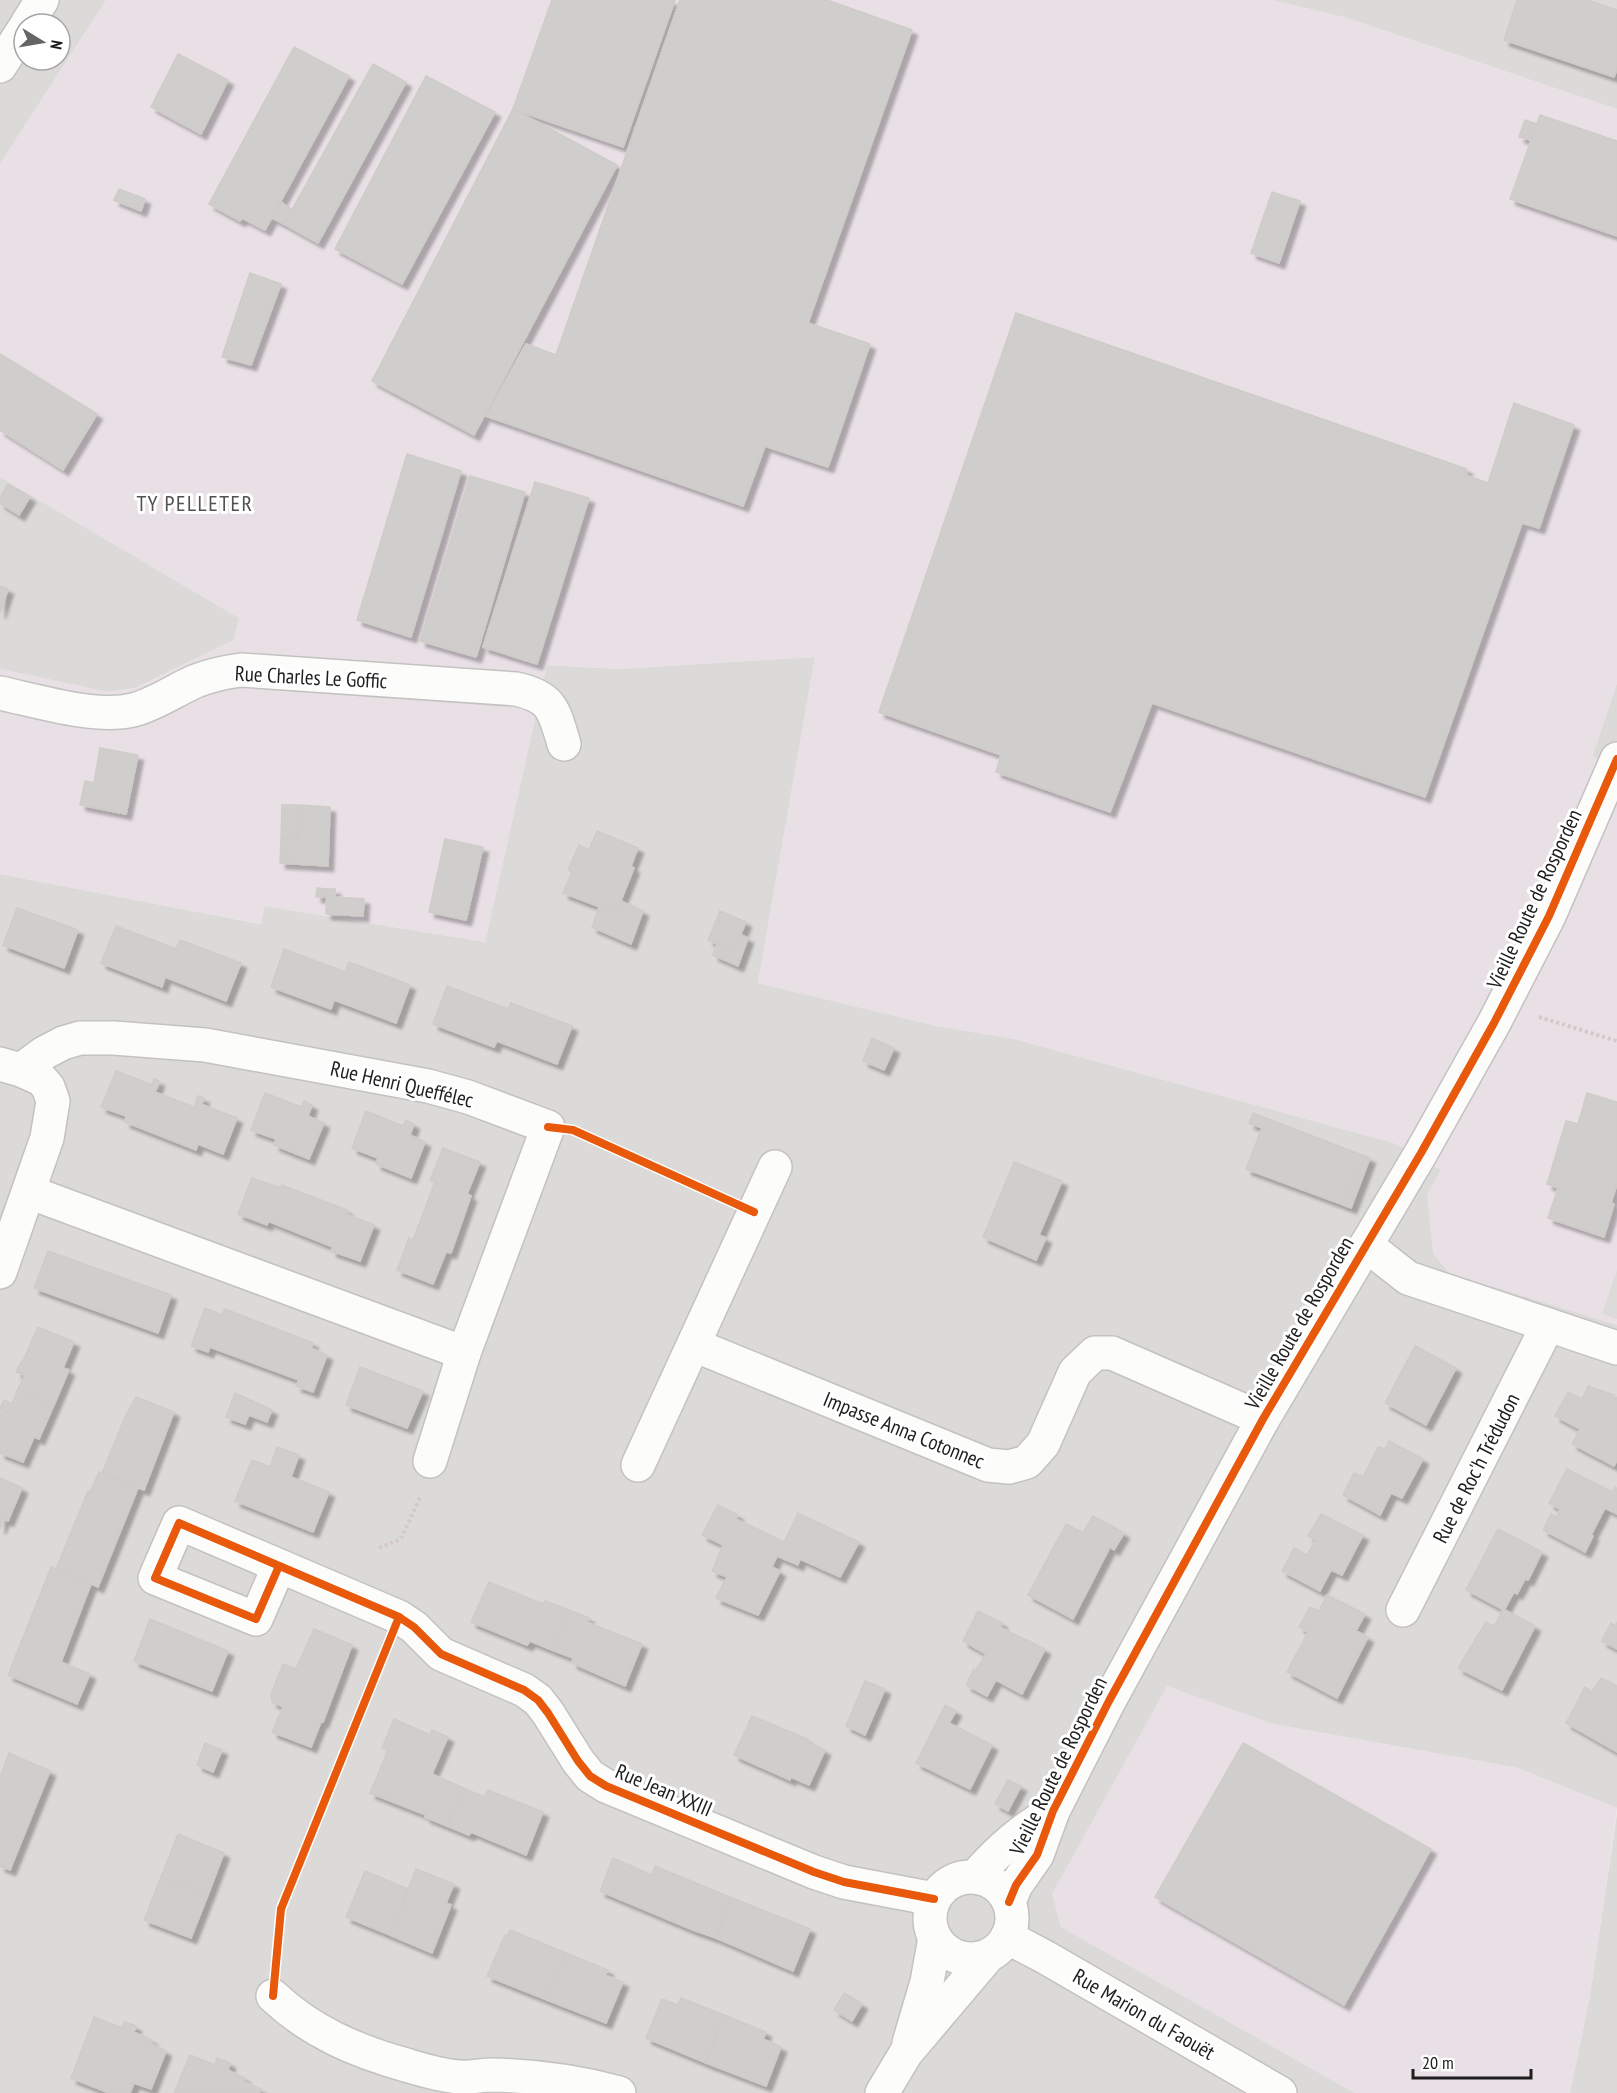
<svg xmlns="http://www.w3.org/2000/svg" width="1617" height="2093" viewBox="0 0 1617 2093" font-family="'PT Sans Narrow',sans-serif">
<defs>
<filter id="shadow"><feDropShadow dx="5.5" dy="5.5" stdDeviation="1.5" flood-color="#0004"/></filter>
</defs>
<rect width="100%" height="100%" fill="#eceae7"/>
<!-- residential -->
<g fill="#dbdad8" fill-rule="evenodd">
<path d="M0,0H106L0,164ZM24,24H60V60H24Z"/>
<polygon points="1272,0 1617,0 1617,109 1347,18"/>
<polygon points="0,477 239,618 234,640 135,688 108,692 0,669"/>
<polygon points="815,657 758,983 937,1026 1014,1039 1394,1143 1441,1170 1449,1272 1617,1325 1617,1808 1518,1768 1273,1724 1167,1687 1061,1927 1355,2093 0,2093 0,874 260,924 265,906 485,942 547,665 619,669"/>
<polygon points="1617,683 1617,765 1592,757"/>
<polygon points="1617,1814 1617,2093 1570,2093 1590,1995"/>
</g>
<!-- industrial -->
<g fill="#e9e0e6">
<polygon points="106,0 1272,0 1347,18 1617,109 1617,683 1592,756 1617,765 1617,1325 1449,1273 1433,1253 1427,1194 1441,1170 1394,1143 1014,1039 937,1026 758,983 815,657 619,669 547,665 485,942 265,906 261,924 0,874 0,669 108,692 135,688 234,640 239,618 0,477 0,164"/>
<polygon points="1167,1686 1273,1724 1518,1768 1617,1808 1590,1995 1570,2093 1355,2093 1061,1927 1052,1894"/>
</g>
<!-- parking -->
<polygon fill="#dcdbda" points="1617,1270 1617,1319 1602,1314"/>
<!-- building -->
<g fill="#d0cecc" stroke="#cfccc8" stroke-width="1.5" filter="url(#shadow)">
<polygon points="552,0 675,0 623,147 513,109"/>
<polygon points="680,0 827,0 912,30 808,323 870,344 828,467 765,446 743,506 486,416 526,344 556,355"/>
<polygon points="1517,0 1588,0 1617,10 1617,69 1614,77 1504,40"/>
<polygon points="294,47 349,76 265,230 242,218 240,221 209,204"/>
<polygon points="178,54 228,80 201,134 151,107"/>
<polygon points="373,64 406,82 318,243 284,224"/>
<polygon points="426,76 495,112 402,284 335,249"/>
<polygon points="513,109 617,165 474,435 372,381"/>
<polygon points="1540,115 1617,141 1617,236 1510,199"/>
<polygon points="1525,120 1537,124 1531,140 1519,137"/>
<polygon points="119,189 145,199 141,211 114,200"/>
<polygon points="1272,192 1300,201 1279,263 1251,253"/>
<polygon points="281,202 292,210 284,224 272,218"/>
<polygon points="250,273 281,284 251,365 222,357"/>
<polygon points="1016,313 1467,469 1466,475 1488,483 1514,403 1574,425 1539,528 1522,523 1425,797 1152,703 1110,812 996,772 1001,755 879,712"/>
<polygon points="0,354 97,414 63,470 0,430"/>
<polygon points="407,454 461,471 411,637 357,620"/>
<polygon points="470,476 525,492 476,657 420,641"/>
<polygon points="535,482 589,498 537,664 483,647"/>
<polygon points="8,484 30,497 19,515 0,503 0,498"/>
<polygon points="0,586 8,589 0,613"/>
<polygon points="100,748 138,755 126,814 80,805 85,781 94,783"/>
<polygon points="282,805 299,805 297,839 281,838"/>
<polygon points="299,805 330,807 328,866 280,863 281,838 297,839"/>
<polygon points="597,831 638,848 631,866 634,868 616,913 563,893 572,872 568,870 579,845 589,850"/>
<polygon points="445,839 483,847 466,920 429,912"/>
<polygon points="317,888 327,889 326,897 316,897"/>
<polygon points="327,889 335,889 335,897 364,899 363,916 326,914"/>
<polygon points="621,901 643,911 631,944 592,927 599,907 616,913"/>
<polygon points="17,908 78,930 64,968 3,945"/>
<polygon points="720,911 746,922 734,951 708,940"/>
<polygon points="116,926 176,949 180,940 241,963 226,1001 165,977 162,987 101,963"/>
<polygon points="741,935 748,938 738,966 713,955 717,944 734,951"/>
<polygon points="284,949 345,972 349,962 410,985 396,1023 334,1000 331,1009 271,987"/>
<polygon points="447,986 508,1009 511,1003 572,1026 557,1064 497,1041 494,1047 433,1024"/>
<polygon points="872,1038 894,1048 884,1070 863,1061"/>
<polygon points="116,1071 152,1085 154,1079 159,1081 155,1092 194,1107 198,1096 204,1098 201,1104 237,1118 223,1154 198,1144 196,1150 125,1122 126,1116 101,1107"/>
<polygon points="265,1093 301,1107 304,1101 312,1105 308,1116 324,1123 309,1159 274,1145 276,1139 251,1130"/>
<polygon points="1587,1093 1617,1102 1617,1184 1611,1203 1614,1204 1604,1237 1548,1218 1558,1188 1547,1184 1566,1121 1578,1124"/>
<polygon points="366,1111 403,1126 406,1120 414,1124 410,1135 425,1142 411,1178 376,1164 378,1158 352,1148"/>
<polygon points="1253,1113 1367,1157 1341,1204 1246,1169 1262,1128 1249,1123"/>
<polygon points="443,1148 480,1162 467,1194 471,1196 451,1253 446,1252 433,1284 397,1270 409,1238 413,1240 435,1182 430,1181"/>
<polygon points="1367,1157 1370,1158 1351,1208 1341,1204"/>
<polygon points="1014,1162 1062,1181 1039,1235 1046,1238 1036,1260 983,1237"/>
<polygon points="252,1178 281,1188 282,1185 347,1210 346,1214 374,1225 360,1261 331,1251 333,1247 268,1221 267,1225 238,1214"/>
<polygon points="48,1251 171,1295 158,1333 34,1288"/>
<polygon points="205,1308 222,1315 225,1309 313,1343 311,1348 327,1355 313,1392 296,1386 299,1380 210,1347 208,1352 191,1346"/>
<polygon points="38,1327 74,1342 63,1368 69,1370 54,1405 18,1389 25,1375 16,1372 21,1362 22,1363"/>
<polygon points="1415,1346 1456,1368 1426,1425 1385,1403"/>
<polygon points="360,1367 423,1391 407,1428 346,1405"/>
<polygon points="1588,1386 1614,1395 1614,1398 1617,1399 1617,1460 1614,1466 1572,1444 1580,1429 1555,1416 1568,1392 1582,1399"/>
<polygon points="18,1389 54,1405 39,1439 34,1437 23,1462 0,1453 0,1416 2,1411 0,1409 4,1400 12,1404"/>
<polygon points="235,1393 272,1410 267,1422 249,1415 245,1424 226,1417"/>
<polygon points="136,1397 174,1412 144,1490 102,1473 125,1417"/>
<polygon points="1389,1441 1423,1459 1402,1498 1391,1493 1380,1515 1343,1495 1354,1473 1363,1477 1378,1447 1385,1449"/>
<polygon points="277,1447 299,1455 291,1477 329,1492 313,1532 235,1501 252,1460 270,1467"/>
<polygon points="1567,1469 1612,1492 1615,1487 1617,1489 1617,1514 1605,1508 1591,1535 1593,1536 1585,1552 1543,1530 1551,1514 1557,1517 1560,1509 1549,1503"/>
<polygon points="99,1472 138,1488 98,1587 56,1569 88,1491 90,1492"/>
<polygon points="0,1478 22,1488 8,1521 4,1519 0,1529"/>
<polygon points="718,1505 738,1515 736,1519 784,1542 798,1513 859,1542 840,1577 800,1559 798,1565 777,1556 772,1567 780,1571 758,1615 716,1598 727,1577 712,1571 723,1545 702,1535"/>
<polygon points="1321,1514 1363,1535 1342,1575 1331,1570 1320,1591 1282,1571 1294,1548 1307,1555 1316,1540 1308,1536"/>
<polygon points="1093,1516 1124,1533 1114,1550 1110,1547 1073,1619 1028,1595 1066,1524 1083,1533"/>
<polygon points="1498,1529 1542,1552 1528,1580 1525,1579 1517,1594 1514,1592 1504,1610 1466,1590"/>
<polygon points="51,1567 91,1584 61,1662 90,1674 77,1704 8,1675"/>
<polygon points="489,1582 543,1604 545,1601 569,1610 552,1650 530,1641 527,1645 471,1622"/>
<polygon points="1327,1595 1365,1614 1356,1631 1368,1637 1337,1698 1287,1672 1308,1632 1299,1627 1310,1607 1319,1611"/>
<polygon points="1503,1609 1535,1626 1502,1690 1458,1668 1486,1622 1494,1627"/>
<polygon points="569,1610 589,1618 587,1622 642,1644 625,1686 572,1663 573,1658 552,1650"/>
<polygon points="978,1611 1002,1623 1000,1627 1045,1649 1022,1694 996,1680 987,1696 966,1685 974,1669 976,1670 986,1654 963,1641"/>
<polygon points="150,1619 228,1651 212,1691 134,1661"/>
<polygon points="1617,1622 1617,1649 1602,1641 1611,1623 1615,1626"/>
<polygon points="314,1629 352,1645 323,1722 321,1722 311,1747 272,1732 283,1707 272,1702 271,1694 283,1664 296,1669"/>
<polygon points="1601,1678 1617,1686 1617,1752 1566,1723 1585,1687 1592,1692"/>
<polygon points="865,1681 885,1689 865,1735 846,1726"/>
<polygon points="945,1705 956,1711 949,1723 992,1745 970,1789 916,1763"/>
<polygon points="752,1716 807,1739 806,1741 825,1750 809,1785 791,1777 790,1780 734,1755"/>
<polygon points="394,1719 430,1735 432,1730 448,1737 432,1774 463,1788 447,1826 425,1817 426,1815 370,1793 388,1750 382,1748"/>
<polygon points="205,1743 222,1750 213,1772 197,1765"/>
<polygon points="1243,1743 1431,1849 1344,2005 1155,1897"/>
<polygon points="9,1753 50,1771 10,1870 0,1866 0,1777"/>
<polygon points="1008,1780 1021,1786 1008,1811 995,1804"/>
<polygon points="463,1788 484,1797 488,1790 543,1812 526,1855 471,1832 469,1835 447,1826"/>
<polygon points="178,1834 224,1853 208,1895 161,1877"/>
<polygon points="613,1858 652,1875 655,1866 732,1898 716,1938 693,1930 600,1891"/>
<polygon points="416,1869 454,1884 446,1903 451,1905 432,1953 390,1935"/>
<polygon points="365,1871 408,1889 390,1935 346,1917"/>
<polygon points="161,1877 208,1895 191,1938 144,1920"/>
<polygon points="732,1898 810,1929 793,1971 716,1938"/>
<polygon points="510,1930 566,1953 547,2000 487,1976 505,1935 507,1936"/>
<polygon points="566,1953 608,1970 605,1975 623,1982 606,2023 547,2000"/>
<polygon points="844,1993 862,2004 852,2021 834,2010"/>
<polygon points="681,1998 724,2015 706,2063 646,2038 662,1999 678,2005"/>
<polygon points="724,2015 766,2032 763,2039 781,2047 766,2086 706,2063"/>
<polygon points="94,2017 122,2028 124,2022 136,2026 134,2032 152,2040 150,2043 166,2051 151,2089 134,2083 130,2093 109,2093 71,2078"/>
<polygon points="190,2055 215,2065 217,2058 230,2063 228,2070 245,2078 243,2081 261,2089 259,2093 174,2093"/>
</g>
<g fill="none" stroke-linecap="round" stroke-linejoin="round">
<defs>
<g id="minor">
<polyline points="27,24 42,0"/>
<polyline points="0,66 24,29"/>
<path d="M0,693C37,701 96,719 133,710C156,704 175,690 196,681C211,675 226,672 241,670L516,689C553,697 554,711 564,744"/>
<polyline points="0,1064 21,1070 44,1053 63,1043 80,1038 114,1038 205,1045 428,1086 468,1097 548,1127 464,1353 430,1461"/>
<polyline points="29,1192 464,1353"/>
<polyline points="1366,1245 1408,1278 1617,1348"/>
<polyline points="0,1272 47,1138 53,1101 48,1087 41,1079 21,1070"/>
<polyline points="694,1345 988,1465 1009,1467 1027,1462 1043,1444 1075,1372 1095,1353 1112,1353 1263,1419"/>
<polyline points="638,1465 775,1167"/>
<polyline points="279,1566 256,1619 155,1578 179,1523 399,1617 414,1627 441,1654 524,1690 538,1700 548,1713 578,1761 590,1776 606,1786 814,1872 844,1882 934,1899"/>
<polyline points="1403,1610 1548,1325"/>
<path d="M975,1877C1000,1848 1021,1831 1053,1811"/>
<circle cx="971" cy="1918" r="41"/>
<polyline points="1009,1902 1016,1885 1037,1855 1053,1811 1109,1701 1263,1419 1421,1153 1494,1023 1549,916 1617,759"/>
<polyline points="1007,1937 1045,1957 1280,2093"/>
<path d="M273,1996C311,2032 356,2051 406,2065C423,2070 442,2076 460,2077C470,2078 481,2075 492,2075C534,2076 579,2082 619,2093"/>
<polyline points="909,2043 927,1982 935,1938"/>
<polyline points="882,2093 906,2053 988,1956"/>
</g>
</defs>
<!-- minor casing -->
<use href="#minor" stroke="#c3c2c1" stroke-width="36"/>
<!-- path -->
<g stroke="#d5c9c7" stroke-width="4" stroke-dasharray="3 3" stroke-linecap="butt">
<polyline points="1539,1017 1617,1041"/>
<polyline points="583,1135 721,1197"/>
<polyline points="379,1548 401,1539 421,1495"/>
<polyline points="276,1959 281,1909 385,1651"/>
</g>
<!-- minor -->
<use href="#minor" stroke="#fcfcfb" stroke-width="33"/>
<defs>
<g id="cycleway">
<polyline points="548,1127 573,1130 754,1212"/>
<polyline points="279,1566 256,1619 155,1578 179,1523 399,1617 414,1627 441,1654 524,1690 538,1700 548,1713 578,1761 590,1776 606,1786 814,1872 844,1882 934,1899"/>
<polyline points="1009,1902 1016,1885 1037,1855 1053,1811 1109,1701 1263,1419 1421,1153 1494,1023 1549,916 1617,759"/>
<polyline points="273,1996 281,1909 399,1617"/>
</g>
</defs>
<!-- cycleway casing -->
<use href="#cycleway" stroke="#fff" stroke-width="11"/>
<!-- cycleway -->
<use href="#cycleway" stroke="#e8590c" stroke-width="8"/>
</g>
<g text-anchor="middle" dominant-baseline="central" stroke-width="6" stroke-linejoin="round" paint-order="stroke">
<!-- street labels -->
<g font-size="21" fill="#1e1e1e" stroke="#fff">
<text transform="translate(311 677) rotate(3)">Rue Charles Le Goffic</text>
<text transform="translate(1534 899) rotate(-65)">Vieille Route de Rosporden</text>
<text transform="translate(402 1084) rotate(13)">Rue Henri Queffélec</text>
<text transform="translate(1299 1323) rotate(-60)">Vieille Route de Rosporden</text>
<text transform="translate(904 1430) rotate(22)">Impasse Anna Cotonnec</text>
<text transform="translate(1476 1468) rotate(-63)">Rue de Roc'h Trédudon</text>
<text transform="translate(1058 1766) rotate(-64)">Vieille Route de Rosporden</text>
<text transform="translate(664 1790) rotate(23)">Rue Jean XXIII</text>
<text transform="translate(1144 2014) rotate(30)">Rue Marion du Faouët</text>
</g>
<!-- neighbourhood labels -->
<g font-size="22" letter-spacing="1.5" fill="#515151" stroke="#fff">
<text x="195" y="503">TY PELLETER</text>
</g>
</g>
<!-- north arrow -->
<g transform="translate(42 42) rotate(101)"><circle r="28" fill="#ffffff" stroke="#a5a5a5" stroke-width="1.5"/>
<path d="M0-4.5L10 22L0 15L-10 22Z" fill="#666564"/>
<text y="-9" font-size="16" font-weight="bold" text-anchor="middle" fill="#1e1e1e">N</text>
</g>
<!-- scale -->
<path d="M1413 2069v9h118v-9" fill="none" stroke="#1e1e1e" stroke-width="3"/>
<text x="1422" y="2069" font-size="18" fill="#1e1e1e" stroke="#ffffff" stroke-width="4.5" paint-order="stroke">20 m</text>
</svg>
